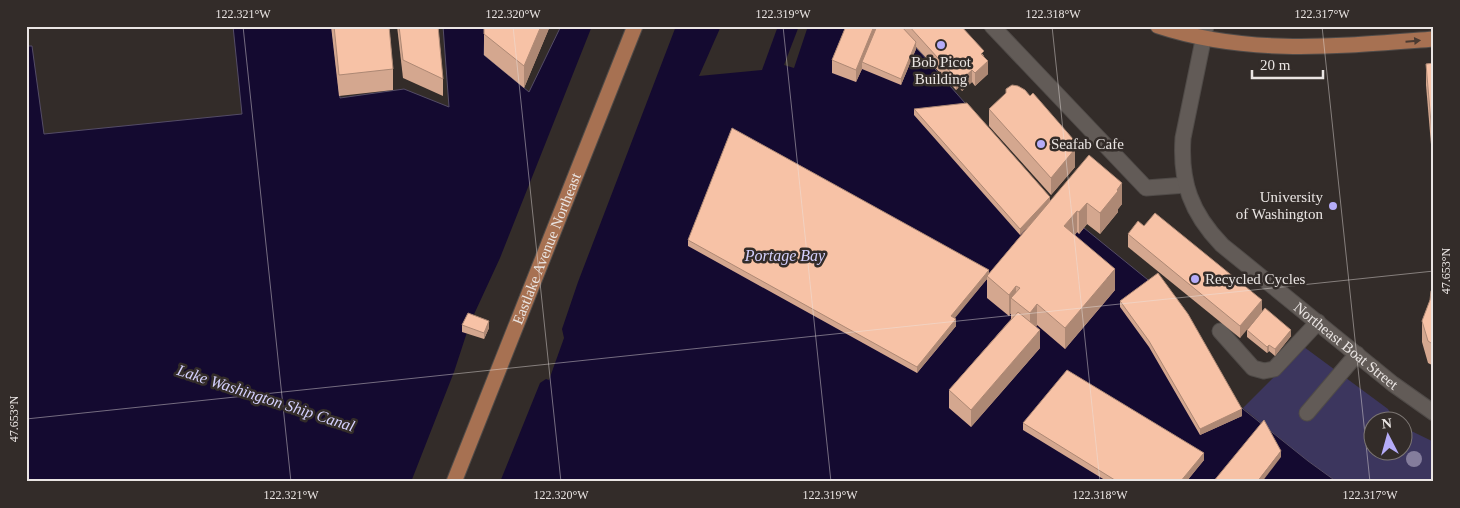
<svg xmlns="http://www.w3.org/2000/svg" width="1460" height="508" viewBox="0 0 1460 508" font-family="'Times New Roman',serif">
<rect width="100%" height="100%" fill="#332c29"/>
<!-- green -->
<polygon fill="#3c365e" points="1304,347 1388,409 1394,420 1372,420 1372,450 1402,450 1403,427 1434,442 1434,482 1337,482 1308,461 1243,408"/>
<!-- water -->
<polygon fill="#140a30" stroke="#544c66" points="233,26 332,26 340,98 404,89 449,107 443,26 485,26 484,55 529,92 561,26 895,26 921,53 1052,202 1153,284 1238,405 1308,461 1337,482 26,482 26,46 32,46 44,134 242,114"/>
<!-- pier -->
<g fill="#332c29">
<polygon points="592,26 676,26 578,282 562,329 564,338 549,380 546,379 540,383 500,482 411,482 454,372 470,323 500,258"/>
<polygon points="721,26 778,26 762,70 699,76"/>
<polygon points="799,26 808,26 794,68 784,65"/>
</g>
<g fill="none" stroke-linecap="round" stroke-linejoin="round">
<defs>
<g id="minor">
<polyline points="992,26 1146,188 1186,185"/>
<path id="s1" d="M1206,26L1183,138C1180,182 1191,213 1222,245L1393,384L1434,413"/>
<polyline points="1220,331 1253,368 1264,371 1274,369 1318,322"/>
<polyline points="1307,413 1357,354"/>
</g>
<g id="major">
<path d="M1158,26C1249,56 1341,46 1434,39"/>
<path id="s2" d="M454,482L635,26"/>
</g>
</defs>
<!-- minor casing -->
<use href="#minor" stroke="#504b48" stroke-width="17"/>
<!-- major casing -->
<use href="#major" stroke="#504b48" stroke-width="17"/>
<!-- minor -->
<use href="#minor" stroke="#625b57" stroke-width="15"/>
<!-- major -->
<use href="#major" stroke="#a77152" stroke-width="15"/>
</g>
<!-- trees -->
<circle fill="#847d9c" cx="1414" cy="459" r="8"/>
<!-- wall -->
<g fill="#d4a78f">
<polygon points="331,26 389,26 393,69 393,90 339,96"/>
<polygon points="397,26 438,26 443,79 443,96 403,78"/>
<polygon points="550,26 524,88 484,55 484,34"/>
<polygon points="846,26 961,26 984,56 988,74 975,86 972,82 962,91 959,87 956,90 916,47 916,49 901,85 862,69 856,82 832,73 832,60"/>
<polygon points="1434,63 1434,168 1433,168 1426,85 1426,64"/>
<polygon points="914,109 1050,201 1122,204 1118,209 1118,212 1100,234 1087,224 1079,234 1077,232 1075,235 1115,290 1065,349 1037,325 1036,327 1040,348 971,427 949,408 949,390 1011,319 1011,313 1009,316 987,298 987,279 954,318 956,326 917,373 688,246 688,240 989,274 1028,227 1020,235 914,115"/>
<polygon points="989,109 1073,147 1075,167 1051,195 989,126"/>
<polygon points="1144,226 1262,300 1240,338 1128,247 1128,234"/>
<polygon points="1434,287 1434,366 1428,363 1422,342 1422,321 1430,300"/>
<polygon points="1120,301 1242,416 1200,435 1149,347 1120,307"/>
<polygon points="462,325 489,328 484,339 462,332"/>
<polygon points="1247,330 1291,336 1275,356 1269,351 1267,353 1247,337"/>
<polygon points="1023,423 1204,460 1186,482 1108,482 1023,430"/>
</g>
<!-- shaded-wall -->
<g fill="#ad8874">
<polygon points="541,26 550,26 524,88 524,66"/>
<polygon points="874,26 877,26 862,62 862,69 856,82 856,70"/>
<polygon points="916,42 916,49 901,85 901,79"/>
<polygon points="988,61 988,74 975,86 975,73"/>
<polygon points="972,70 972,82 962,91 962,79"/>
<polygon points="959,75 959,87 956,90 956,78"/>
<polygon points="1073,139 1073,151 1075,149 1075,167 1051,195 1051,178 1069,142"/>
<polygon points="1122,183 1122,204 1118,209 1118,212 1100,234 1100,213"/>
<polygon points="1050,197 1050,204 1020,235 1020,229"/>
<polygon points="1087,203 1087,224 1079,234 1079,212"/>
<polygon points="1077,211 1077,232 1064,248 1064,226"/>
<polygon points="1115,269 1115,290 1065,349 1065,328"/>
<polygon points="989,270 989,277 987,276 987,279 951,323 951,316"/>
<polygon points="1016,286 1016,302 1011,298 1011,313 1009,316 1009,295"/>
<polygon points="1262,300 1262,312 1240,338 1240,326"/>
<polygon points="1037,304 1037,325 1030,335 1030,313"/>
<polygon points="956,319 956,326 917,373 917,367"/>
<polygon points="489,321 489,328 484,339 484,333"/>
<polygon points="1040,330 1040,348 971,427 971,410"/>
<polygon points="1291,330 1291,336 1275,356 1275,349"/>
<polygon points="1269,345 1269,351 1267,353 1267,347"/>
<polygon points="1242,409 1242,416 1200,435 1200,429"/>
<polygon points="1281,451 1281,457 1262,482 1257,482"/>
<polygon points="1204,453 1204,460 1186,482 1180,482"/>
</g>
<!-- building -->
<g fill="#f7c2a6" stroke="#ad8874">
<polygon points="334,26 389,26 393,69 339,75"/>
<polygon points="399,26 438,26 443,79 403,60"/>
<polygon points="484,26 541,26 524,66 484,34"/>
<polygon points="846,26 874,26 856,70 832,60"/>
<polygon points="877,26 901,26 916,42 901,79 862,62"/>
<polygon points="909,26 961,26 984,51 981,54 988,61 975,73 972,70 962,79 959,75 956,78"/>
<polygon points="1434,63 1434,146 1433,146 1426,64"/>
<polygon points="1012,85 1018,86 1025,90 1030,96 1033,93 1073,139 1069,142 1075,149 1051,178 989,109 1006,93 1006,89"/>
<polygon points="967,103 1050,197 1020,229 914,109"/>
<polygon points="732,128 989,270 951,316 956,319 917,367 688,240"/>
<polygon points="1089,155 1122,183 1117,190 1118,191 1100,213 1087,203 1079,212 1077,211 1064,226 1115,269 1065,328 1037,304 1030,313 1011,298 1020,288 1016,286 1009,295 987,276"/>
<polygon points="1155,213 1262,300 1240,326 1128,234 1138,221 1144,226"/>
<polygon points="1158,273 1188,314 1242,409 1200,429 1149,341 1120,301"/>
<polygon points="1434,287 1434,345 1428,341 1422,321 1430,300 1431,291"/>
<polygon points="1265,308 1291,330 1275,349 1269,345 1267,347 1247,330"/>
<polygon points="1018,312 1040,330 971,410 949,390"/>
<polygon points="468,313 489,321 484,333 462,325"/>
<polygon points="1067,370 1204,453 1180,482 1118,482 1023,423"/>
<polygon points="1264,420 1281,451 1257,482 1213,482"/>
</g>
<!-- one-way arrows -->
<defs><path id="oneway-solid" d="M-6-.8H1V-3.2L6.5 0L1 3.2V.8H-6Z" transform="scale(1.25)"/></defs>
<use fill="#4a3a31" href="#oneway-solid" transform="translate(1413 41) rotate(-5)"/>
<!-- ticks -->
<path fill="none" stroke="#eae5e3" stroke-width="1" stroke-opacity="0.45" d="M243,26L291,482M513,26L561,482M783,26L831,482M1052,26L1100,482M1322,26L1370,482M26,419L1434,271"/>
<!-- markers -->
<g fill="#b5acf8" stroke="#332c29" stroke-width="2">
<circle cx="941" cy="45" r="5"/>
<circle cx="1041" cy="144" r="5"/>
<circle cx="1333" cy="206" r="5"/>
<circle cx="1195" cy="279" r="5"/>
</g>
<g text-anchor="middle" dominant-baseline="central" stroke-width="5" stroke-linejoin="round" paint-order="stroke">
<!-- poi labels -->
<g font-size="15" fill="#eae5e3" stroke="#332c29" text-anchor="start">
<text x="941" y="62" text-anchor="middle">Bob Picot<tspan x="941" dy="17">Building</tspan></text>
<text x="1051" y="144">Seafab Cafe</text>
<text x="1323" y="197" text-anchor="end">University<tspan x="1323" dy="17">of Washington</tspan></text>
<text x="1205" y="279">Recycled Cycles</text>
</g>
<!-- street labels -->
<g font-size="15" fill="#eae5e3" stroke="#332c29">
<text stroke="none"><textPath href="#s2" startOffset="251">Eastlake Avenue Northeast</textPath></text>
<text stroke="none"><textPath href="#s1" startOffset="392">Northeast Boat Street</textPath></text>
</g>
<!-- water labels -->
<g font-size="16" font-style="italic" fill="#d4d0fd" stroke="#332c29">
<text x="785" y="255">Portage Bay</text>
<text transform="translate(266 398) rotate(18)">Lake Washington Ship Canal</text>
</g>
</g>
<!-- border -->
<rect width="1460" height="508" fill="none" stroke="#332c29" stroke-width="55"/>
<!-- north arrow -->
<g transform="translate(1388 436) rotate(354)"><circle r="24" fill="#332c29" stroke="#7c7673"/>
<path d="M0-4L9 19L0 12L-9 19Z" fill="#b5acf8"/>
<text y="-8" font-size="14" font-weight="bold" text-anchor="middle" fill="#eae5e3">N</text>
</g>
<!-- scale -->
<path d="M1252 70v8h71v-8" fill="none" stroke="#eae5e3" stroke-width="2.5"/>
<text x="1260" y="70" font-size="15" fill="#eae5e3" stroke="#332c29" stroke-width="4" paint-order="stroke">20 m</text>
<rect x="28" y="28" width="1404" height="452" fill="none" stroke="#eae5e3" stroke-width="2"/>
<g font-size="12" text-anchor="middle" fill="#eae5e3">
<text x="243" y="18">122.321°W</text>
<text x="513" y="18">122.320°W</text>
<text x="783" y="18">122.319°W</text>
<text x="1053" y="18">122.318°W</text>
<text x="1322" y="18">122.317°W</text>
<text transform="translate(1446 271) rotate(-90)" y="4">47.653°N</text>
<text transform="translate(14 419) rotate(-90)" y="4">47.653°N</text>
<text x="291" y="499">122.321°W</text>
<text x="561" y="499">122.320°W</text>
<text x="830" y="499">122.319°W</text>
<text x="1100" y="499">122.318°W</text>
<text x="1370" y="499">122.317°W</text>
</g>
</svg>
